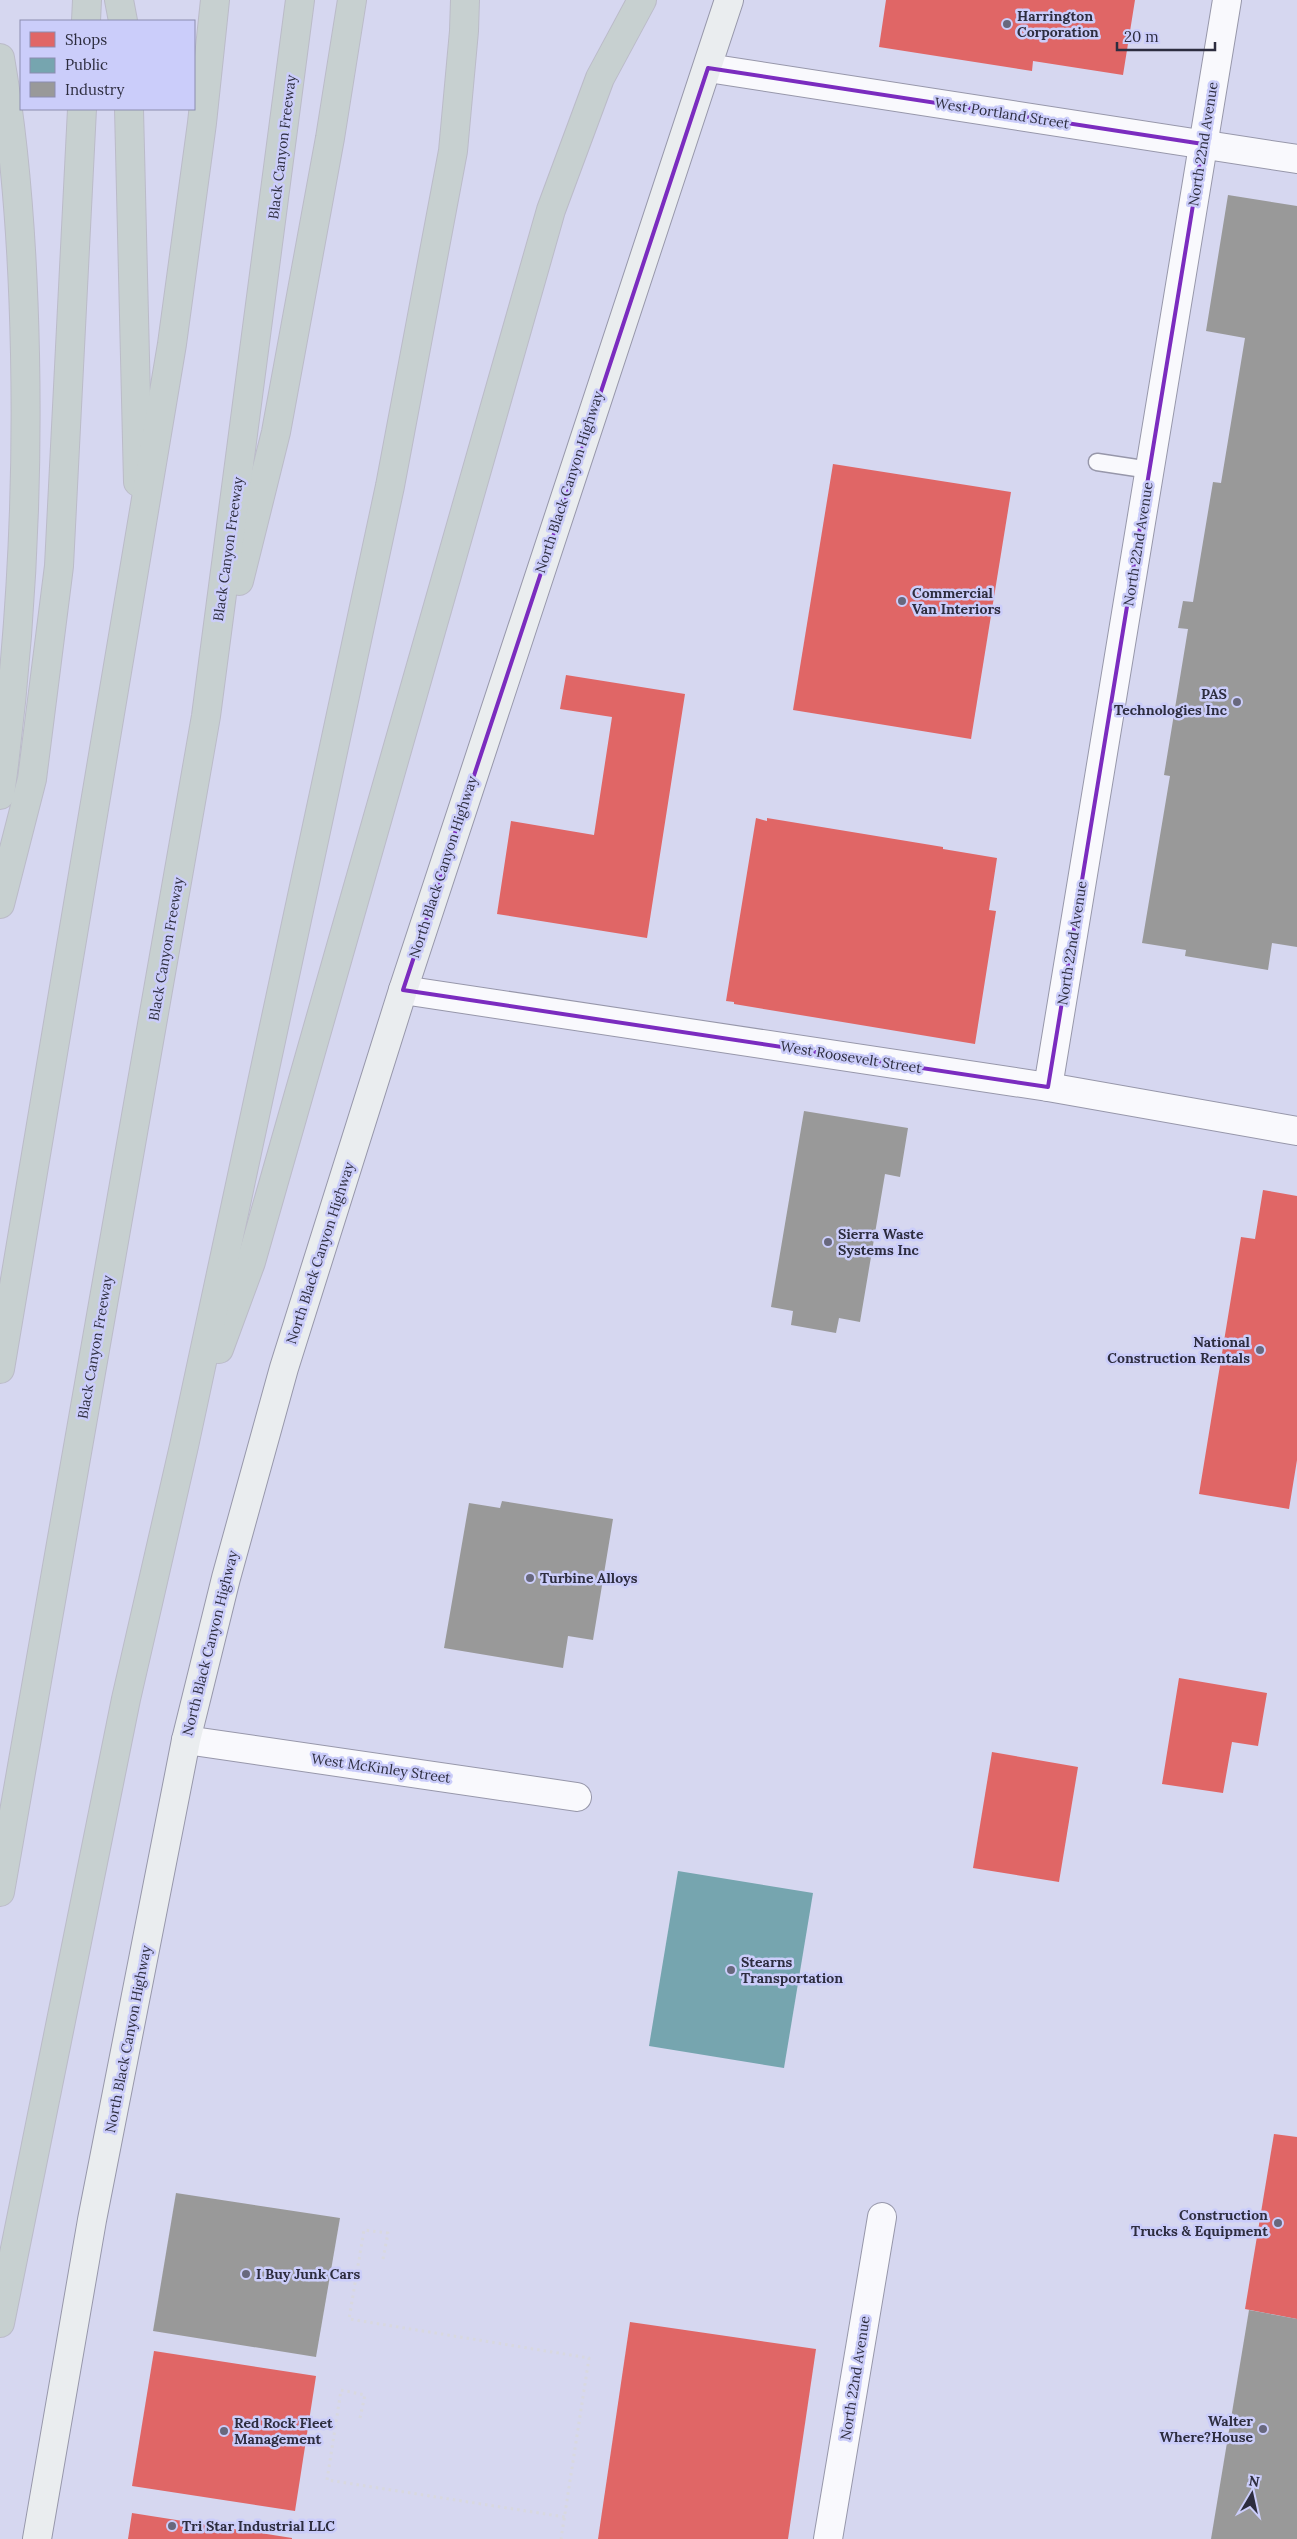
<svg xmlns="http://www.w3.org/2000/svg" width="1297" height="2539" viewBox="0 0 1297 2539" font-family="Lora,serif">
<rect width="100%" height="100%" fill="#d6d7f0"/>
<!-- shops -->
<g fill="#e06666">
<polygon points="886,0 1135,0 1123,75 1033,61 1032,71 879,47"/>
<polygon points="833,464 1011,492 971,739 793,710"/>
<polygon points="566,675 685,694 647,938 497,914 511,821 594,835 612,717 560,709"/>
<polygon points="756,818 767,821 767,818 943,847 943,849 997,858 989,910 996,911 975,1044 734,1004 734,1002 726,1001"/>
<polygon points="1263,1190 1297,1196 1297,1460 1289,1509 1199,1494 1241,1237 1255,1239"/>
<polygon points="1179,1678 1267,1693 1258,1746 1232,1742 1223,1793 1162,1784"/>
<polygon points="992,1752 1078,1767 1059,1882 973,1868"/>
<polygon points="1274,2134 1297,2137 1297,2319 1245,2309"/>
<polygon points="630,2322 816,2349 788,2539 598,2539"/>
<polygon points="154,2351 316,2376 295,2511 132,2486"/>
<polygon points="132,2513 292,2538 292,2539 128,2539"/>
</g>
<!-- public -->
<polygon fill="#76a5af" points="678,1871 813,1893 784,2068 649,2046"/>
<!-- industry -->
<g fill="#999">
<polygon points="1228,195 1297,206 1297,947 1272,943 1268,970 1185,956 1186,950 1142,943 1170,776 1164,775 1188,629 1178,628 1183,601 1193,602 1213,482 1221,483 1245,338 1206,331"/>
<polygon points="804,1111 908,1128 900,1177 885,1174 860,1322 839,1318 836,1333 791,1325 793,1311 771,1307"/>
<polygon points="502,1501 613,1519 593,1640 568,1636 563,1668 444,1648 469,1503 500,1508"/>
<polygon points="176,2193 340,2218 316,2357 153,2331"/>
<polygon points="1249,2310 1297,2319 1297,2539 1211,2539"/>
</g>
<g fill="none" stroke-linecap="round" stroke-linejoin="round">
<defs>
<polyline id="lane" points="1097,462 1150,470"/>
<g id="street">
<polyline points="708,68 1297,159"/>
<polyline points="403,990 1048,1087 1297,1131"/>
<polyline points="1048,1087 1227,0"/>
<polyline points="186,1740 577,1797"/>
<polyline points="828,2539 882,2217"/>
</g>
<polyline id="secondary" points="37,2539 92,2220 186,1740 226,1578 284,1368 403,990 729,0"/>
<g id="highway">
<polyline points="119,0 123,21"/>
<polyline points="86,21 87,0"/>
<path d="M0,58C17,156 23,255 25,354C28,502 20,648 0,795"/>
<polyline points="129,109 138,482"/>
<polyline points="239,581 276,432 330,138 352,0"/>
<polyline points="0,904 32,779 59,566 82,109"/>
<polyline points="219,1349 251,1262 551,210 600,78 642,0"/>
<polyline points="0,1369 172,344 202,123 215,0"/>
<polyline points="0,1892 206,716 300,0"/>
<polyline points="0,2323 126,1699 184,1446 390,486 453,151 464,31 465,0"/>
</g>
</defs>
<!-- lane casing -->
<use href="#lane" stroke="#9797aa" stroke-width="19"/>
<!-- street casing -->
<use href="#street" stroke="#9797aa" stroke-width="30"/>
<!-- secondary casing -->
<use href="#secondary" stroke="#9797aa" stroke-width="30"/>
<!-- highway casing -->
<use href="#highway" stroke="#bbbbc8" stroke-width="30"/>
<!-- path -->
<g stroke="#d8d8df" stroke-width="3" stroke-dasharray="2.5 4" stroke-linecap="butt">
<polyline points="383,2259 388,2233 364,2230 349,2319 589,2358 561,2539"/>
<polyline points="360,2418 365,2395 341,2390 327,2480 565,2517"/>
</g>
<!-- lane -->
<use href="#lane" stroke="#f9f9fd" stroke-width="16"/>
<!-- street -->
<use href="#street" stroke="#f9f9fd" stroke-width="28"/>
<!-- secondary -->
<use href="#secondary" stroke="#eaedef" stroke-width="28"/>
<!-- highway -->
<use href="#highway" stroke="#c7d0d0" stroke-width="28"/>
</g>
<!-- marked area -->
<path fill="none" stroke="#7b2cbf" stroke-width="4" stroke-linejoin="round" d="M708,68L1203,144L1048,1087L403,990Z"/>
<!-- markers -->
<g fill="#68687d" stroke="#cbcdfa" stroke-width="2">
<circle cx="1007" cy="24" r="5"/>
<circle cx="902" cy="601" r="5"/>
<circle cx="1237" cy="702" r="5"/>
<circle cx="828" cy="1242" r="5"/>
<circle cx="1260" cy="1350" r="5"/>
<circle cx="530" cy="1578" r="5"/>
<circle cx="731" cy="1970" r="5"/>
<circle cx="1278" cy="2223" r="5"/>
<circle cx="246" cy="2274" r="5"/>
<circle cx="1263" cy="2429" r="5"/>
<circle cx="224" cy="2431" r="5"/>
<circle cx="172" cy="2526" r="5"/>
</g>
<g text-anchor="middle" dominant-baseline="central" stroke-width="5" stroke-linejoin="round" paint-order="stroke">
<!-- poi labels -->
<g font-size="14" font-weight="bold" fill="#2d2d3f" stroke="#cbcdfa" text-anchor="start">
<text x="1017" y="16">Harrington<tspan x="1017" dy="16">Corporation</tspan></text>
<text x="912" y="593">Commercial<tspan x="912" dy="16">Van Interiors</tspan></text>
<text x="1227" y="694" text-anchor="end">PAS<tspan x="1227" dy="16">Technologies Inc</tspan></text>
<text x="838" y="1234">Sierra Waste<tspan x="838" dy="16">Systems Inc</tspan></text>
<text x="1250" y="1342" text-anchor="end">National<tspan x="1250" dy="16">Construction Rentals</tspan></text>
<text x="540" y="1578">Turbine Alloys</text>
<text x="741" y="1962">Stearns<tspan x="741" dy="16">Transportation</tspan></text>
<text x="1268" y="2215" text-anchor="end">Construction<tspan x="1268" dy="16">Trucks &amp; Equipment</tspan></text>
<text x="256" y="2274">I Buy Junk Cars</text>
<text x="1253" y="2421" text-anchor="end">Walter<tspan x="1253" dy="16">Where?House</tspan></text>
<text x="234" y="2423">Red Rock Fleet<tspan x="234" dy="16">Management</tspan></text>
<text x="182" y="2526">Tri Star Industrial LLC</text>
</g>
<!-- street labels -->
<g font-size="14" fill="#2d2d3f" stroke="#cbcdfa">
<text transform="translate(1002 113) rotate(9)">West Portland Street</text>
<text transform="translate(1203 144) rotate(-81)">North 22nd Avenue</text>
<text transform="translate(282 147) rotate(-83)">Black Canyon Freeway</text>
<text transform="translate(569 482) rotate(-72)">North Black Canyon Highway</text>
<text transform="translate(1138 544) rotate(-81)">North 22nd Avenue</text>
<text transform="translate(228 549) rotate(-82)">Black Canyon Freeway</text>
<text transform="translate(443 867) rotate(-72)">North Black Canyon Highway</text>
<text transform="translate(1072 943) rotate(-81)">North 22nd Avenue</text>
<text transform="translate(166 949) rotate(-80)">Black Canyon Freeway</text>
<text transform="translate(851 1057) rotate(9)">West Roosevelt Street</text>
<text transform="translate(320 1253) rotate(-72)">North Black Canyon Highway</text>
<text transform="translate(95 1347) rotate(-80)">Black Canyon Freeway</text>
<text transform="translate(210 1643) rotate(-76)">North Black Canyon Highway</text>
<text transform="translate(381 1768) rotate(8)">West McKinley Street</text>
<text transform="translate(128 2039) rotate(-79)">North Black Canyon Highway</text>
<text transform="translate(855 2378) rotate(-81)">North 22nd Avenue</text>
</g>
</g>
<!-- legend -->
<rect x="20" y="20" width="175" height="90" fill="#cbcdfa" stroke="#8c8daf"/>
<rect x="30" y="32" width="25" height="15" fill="#e06666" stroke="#8c8daf"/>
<text x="65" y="45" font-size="15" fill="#2d2d3f">Shops</text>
<rect x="30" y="58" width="25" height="15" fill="#76a5af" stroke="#8c8daf"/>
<text x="65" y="70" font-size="15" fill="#2d2d3f">Public</text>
<rect x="30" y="82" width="25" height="15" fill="#999999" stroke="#8c8daf"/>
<text x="65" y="95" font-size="15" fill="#2d2d3f">Industry</text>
<!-- north arrow -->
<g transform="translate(1252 2494) rotate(9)" stroke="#cbcdfa" stroke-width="4" paint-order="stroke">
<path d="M0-4L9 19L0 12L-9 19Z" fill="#2d2d3f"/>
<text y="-8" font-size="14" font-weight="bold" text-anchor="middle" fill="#2d2d3f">N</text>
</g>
<!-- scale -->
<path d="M1117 42v8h98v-8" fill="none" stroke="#2d2d3f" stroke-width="2.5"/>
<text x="1124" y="42" font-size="15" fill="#2d2d3f" stroke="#cbcdfa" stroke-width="4" paint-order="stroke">20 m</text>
</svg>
